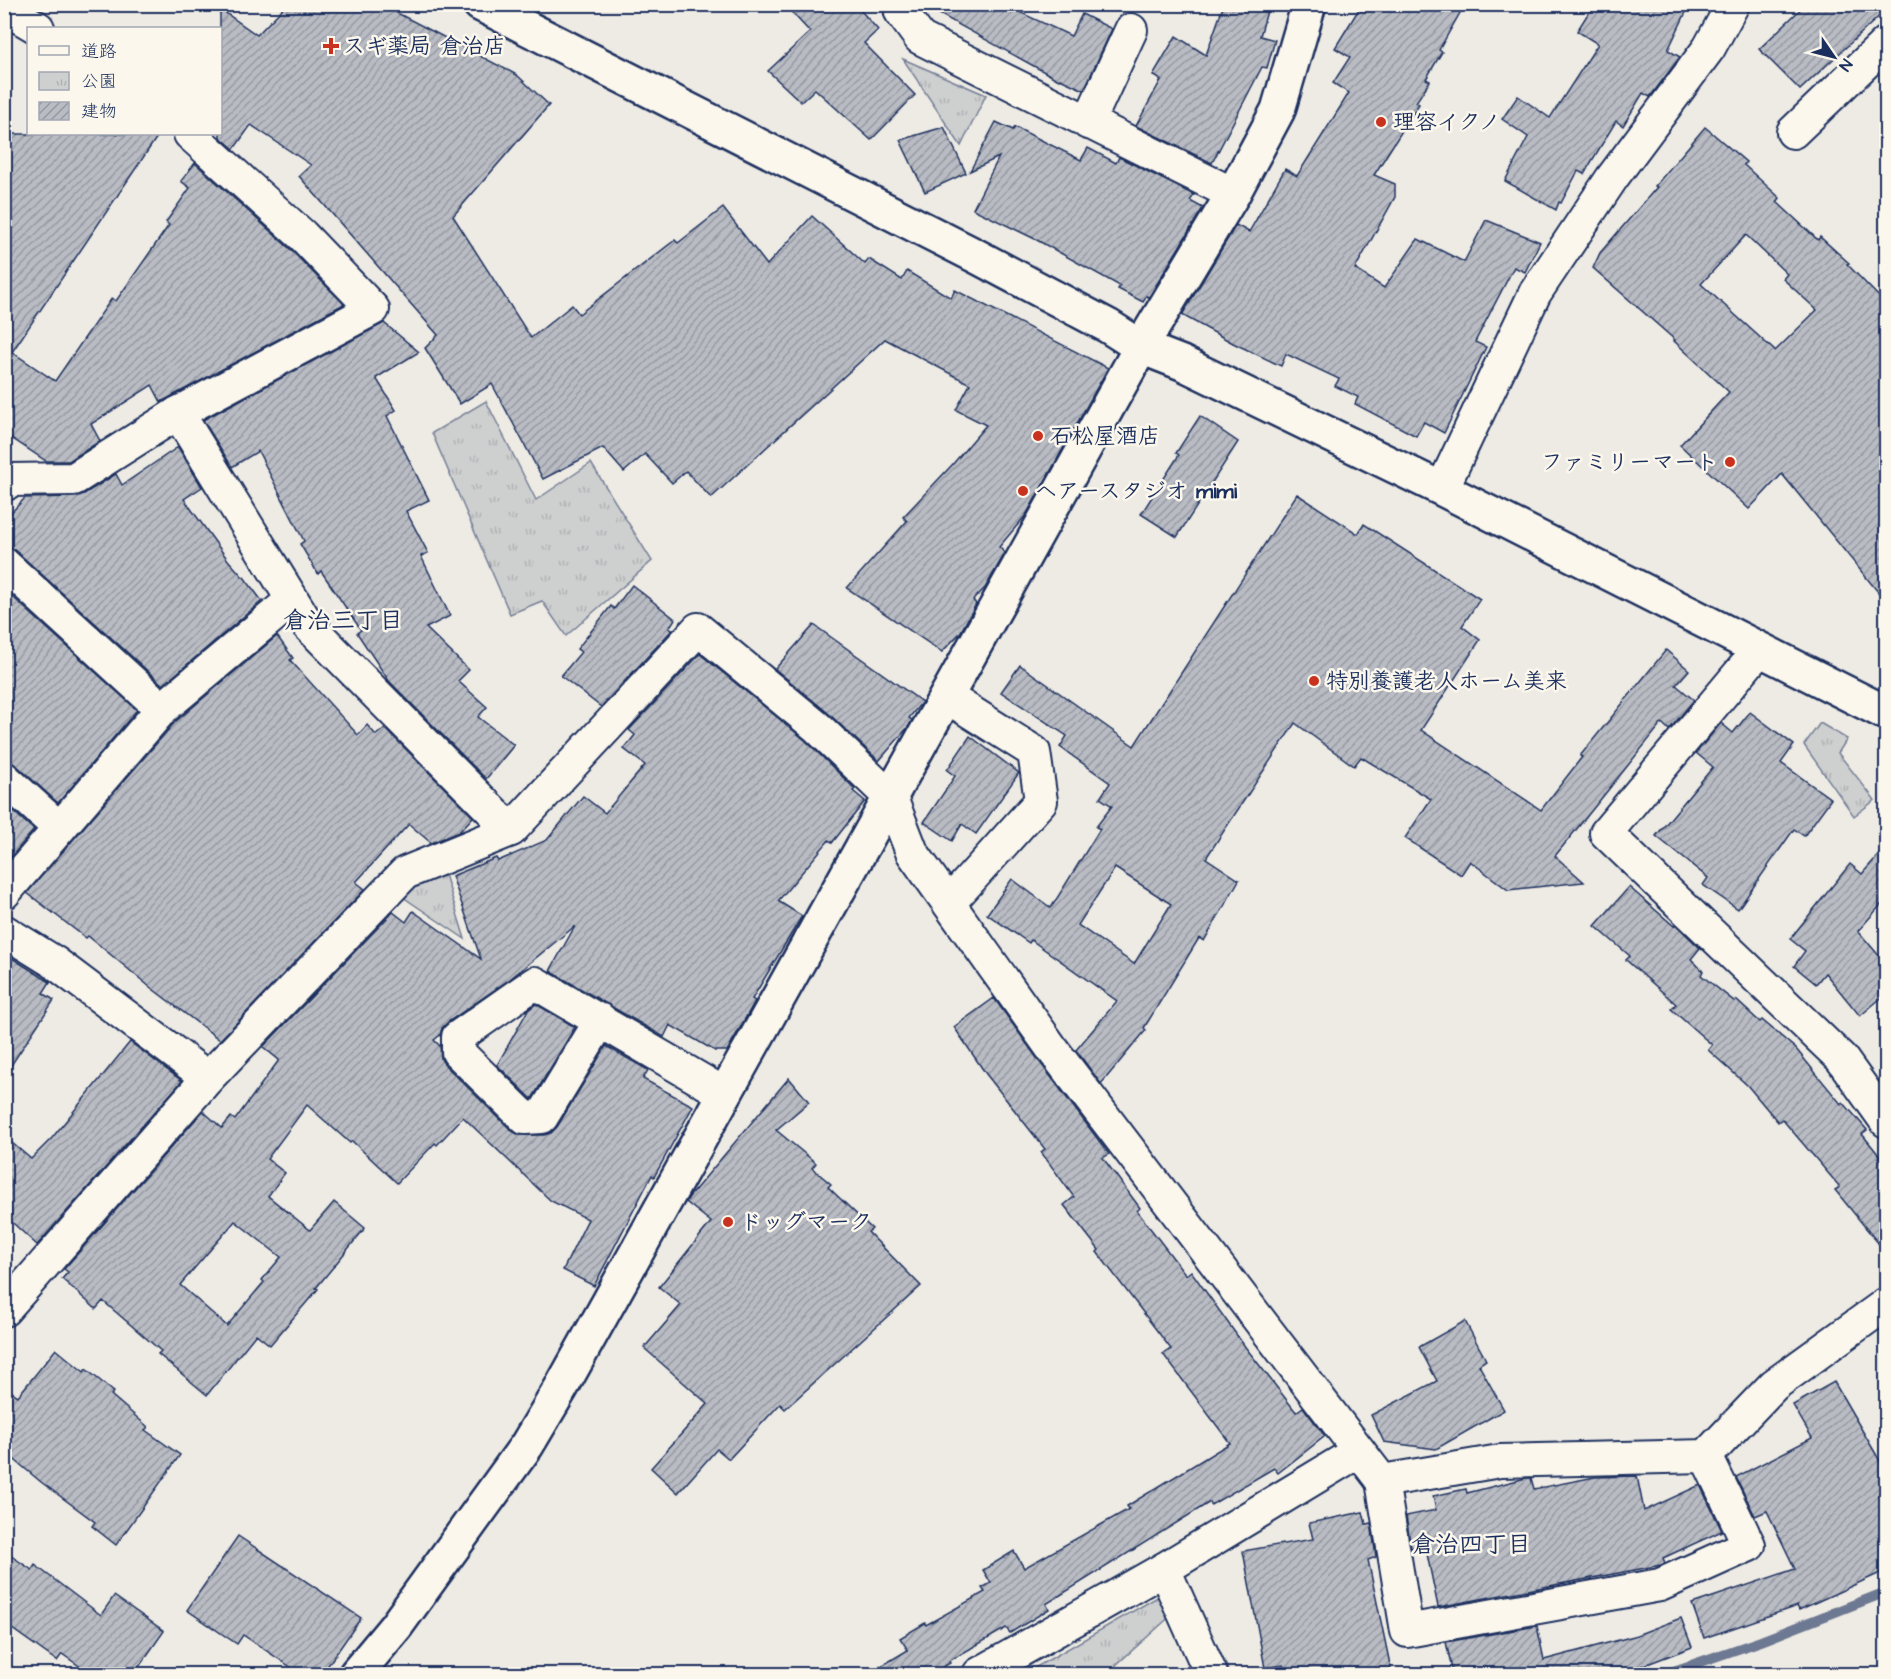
<svg xmlns="http://www.w3.org/2000/svg" width="1891" height="1679" viewBox="0 0 1891 1679" font-family="'Architects Daughter','Klee One',sans-serif">
<defs>
<pattern id="park-tufts" width="24" height="20" patternUnits="userSpaceOnUse" patternTransform="scale(1.5)"><rect width="24" height="20" fill="#cecfcf"/><path d="M3 7l-1-3M5 7V3M7 7l1-3M15 17l-1-3M17 17v-4M19 17l1-3" fill="none" stroke="#b0b2b4"/></pattern>
<pattern id="building-hatch" width="6" height="6" patternUnits="userSpaceOnUse" patternTransform="scale(1.5)"><rect width="6" height="6" fill="#b9bcc3"/><path d="M-1 1l2-2M0 6l6-6M5 7l2-2" fill="none" stroke="#9699a2"/></pattern>
</defs>
<rect width="100%" height="100%" fill="#eeebe4"/>
<filter id="ink" filterUnits="userSpaceOnUse"><feTurbulence type="fractalNoise" baseFrequency=".0167" numOctaves="2"/><feDisplacementMap in="SourceGraphic" scale="12" xChannelSelector="R" yChannelSelector="G"/><feConvolveMatrix kernelMatrix="1 2 1 2 8 2 1 2 1" color-interpolation-filters="sRGB"/></filter>
<g filter="url(#ink)">
<!-- park -->
<g fill="url(#park-tufts)" stroke="#747f96" stroke-width="1.5">
<polygon points="903,59 986,95 961,146"/>
<polygon points="486,401 536,500 591,463 652,561 566,636 542,601 510,614 432,433"/>
<polygon points="1820,723 1847,739 1838,753 1875,800 1854,816 1804,745"/>
<polygon points="443,868 465,939 400,895"/>
<polygon points="1161,1595 1174,1613 1116,1665 1114,1674 1024,1674"/>
</g>
<g fill="none" stroke-linecap="round" stroke-linejoin="round">
<!-- stream -->
<polyline stroke="#6d7892" stroke-width="10" points="1665,1674 1761,1641 1886,1592"/>
</g>
<!-- building -->
<g fill="url(#building-hatch)" stroke="#1b2f5e" stroke-width="1.5" fill-rule="evenodd">
<polygon points="287,4 380,4 517,75 549,105 453,216 531,338 572,305 579,314 675,240 678,243 723,208 767,265 812,216 865,264 869,259 902,280 907,271 951,298 955,290 1108,368 1026,515 999,547 1005,553 985,588 973,600 976,604 960,633 942,652 847,588 907,521 903,517 952,465 986,425 956,410 970,384 885,339 711,498 686,471 672,483 645,454 624,472 603,448 543,479 492,384 460,404 425,348 438,335 299,176 311,165 251,125 234,149 220,137 220,9 257,35"/>
<polygon points="784,4 855,4 878,30 864,43 915,95 871,140 815,89 801,102 768,71 810,32"/>
<polygon points="1002,4 1071,36 1082,14 1112,29 1084,90 1060,79 1059,80 923,5"/>
<polygon points="1224,4 1269,4 1260,36 1275,40 1267,68 1262,67 1212,163 1136,126 1161,80 1153,75 1176,36 1206,55"/>
<polygon points="1362,4 1465,4 1439,50 1442,52 1426,79 1430,81 1416,102 1419,104 1374,175 1395,184 1395,197 1355,269 1384,288 1418,239 1464,262 1486,220 1540,242 1525,272 1514,267 1475,342 1486,347 1444,433 1424,422 1416,436 1355,404 1358,397 1335,386 1339,379 1286,354 1281,366 1233,343 1182,315 1236,225 1249,232 1285,169 1297,176 1349,93 1333,83 1350,57 1335,48"/>
<polygon points="1594,4 1690,4 1668,50 1680,57 1650,97 1643,93 1623,126 1616,121 1584,174 1578,171 1561,203 1559,202 1556,210 1505,181 1528,137 1502,119 1518,96 1550,118 1598,44 1577,31"/>
<polygon points="1806,4 1887,4 1887,9 1800,90 1759,49"/>
<polygon points="996,122 1013,130 1015,127 1081,160 1088,148 1116,163 1119,157 1194,195 1190,201 1203,208 1149,297 1146,296 1143,302 1118,289 1120,286 1035,239 973,209 999,157 970,171"/>
<polygon points="944,127 966,173 925,192 900,140"/>
<path d="M1705,127L1746,162L1744,165L1780,198L1777,202L1818,240L1820,237L1849,263L1847,264L1887,305V603L1782,474L1749,509L1680,445L1729,392L1674,341L1675,340L1593,268L1600,253L1657,187L1655,186ZM1746,235L1787,274L1783,279L1817,310L1775,351L1701,284Z"/>
<polygon points="4,134 159,134 12,352 55,381 112,298 116,301 169,225 166,222 190,188 181,181 195,163 289,248 344,304 161,402 152,385 91,424 100,441 69,461 46,461 4,433"/>
<polygon points="384,323 419,352 376,378 396,410 387,416 429,500 406,511 428,553 421,556 450,616 426,628 469,670 458,681 487,707 478,717 514,745 486,779 389,681 357,633 361,630 321,571 318,574 300,544 304,541 258,451 232,467 203,420"/>
<polygon points="1200,416 1238,442 1177,537 1141,514 1179,455 1176,453"/>
<polygon points="178,447 202,487 184,499 228,560 243,577 244,577 262,601 163,685 16,551 4,546 4,520 25,498 75,497 84,494 116,474 122,485"/>
<path d="M1297,494L1358,534L1364,524L1480,599L1462,626L1480,640L1421,730L1541,810L1582,757L1580,756L1666,650L1689,670L1676,685L1694,700L1669,730L1662,723L1555,856L1584,882L1508,890L1470,861L1461,875L1405,838L1431,799L1361,757L1354,766L1295,723L1206,858L1239,880L1204,941L1199,938L1144,1028L1146,1030L1101,1084L1076,1050L1117,1001L1031,940L1029,943L987,914L1012,879L1051,908L1100,829L1096,827L1112,806L1100,798L1110,783L1060,747L1067,736L1001,692L1020,665L1134,746ZM1115,868L1171,904L1134,964L1078,925Z"/>
<polygon points="632,585 675,619 669,628 672,630 601,707 561,676 581,652 577,649 611,606 614,609"/>
<polygon points="4,589 137,710 58,803 16,765 4,760"/>
<polygon points="814,625 922,702 909,718 912,720 909,726 879,761 828,713 775,669"/>
<polygon points="277,636 293,658 290,660 358,735 367,725 376,735 385,728 473,817 459,832 431,843 409,824 356,882 365,889 220,1040 150,987 88,936 86,938 27,893 175,722"/>
<path d="M700,654L805,740L855,789L853,791L865,801L832,843L829,840L778,901L802,916L752,999L755,1001L727,1051H715L670,1025L664,1037L550,971L575,926L510,979L448,1022L442,1028L440,1035L434,1040L440,1046L441,1059L445,1065L512,1131L519,1135H544L551,1133L557,1127L606,1046L648,1070L643,1079L693,1106L654,1177L652,1175L594,1286L563,1270L588,1219L551,1201L463,1117L437,1145L435,1143L397,1183L352,1141L350,1143L307,1105L267,1159L285,1173L268,1196L310,1230L334,1202L365,1228L316,1288L318,1289L270,1345L256,1334L207,1395L158,1354L161,1351L103,1301L96,1309L62,1279L68,1272L64,1269L203,1111L222,1128L231,1117L235,1120L279,1060L263,1047L393,912L406,922L413,911L481,959L452,876L496,858L498,861L547,840L583,796L605,813L645,765L624,749L635,735L629,730ZM235,1221L281,1257L262,1280L264,1282L227,1326L180,1285Z"/>
<polygon points="1750,712 1794,745 1781,763 1831,799 1804,836 1794,829 1738,909 1703,885 1708,878 1656,836 1713,767 1696,753 1721,723 1733,733"/>
<polygon points="970,736 1019,773 976,834 962,824 952,841 924,822 955,776 947,770"/>
<polygon points="4,803 34,830 4,865"/>
<polygon points="1887,845 1887,898 1858,931 1887,965 1887,993 1860,1016 1825,973 1816,984 1794,966 1805,951 1790,939 1850,864 1862,874"/>
<polygon points="1629,887 1674,926 1675,924 1700,948 1691,959 1703,971 1701,975 1734,1001 1736,1000 1760,1022 1762,1020 1796,1049 1841,1104 1843,1102 1867,1130 1862,1134 1887,1165 1887,1254 1835,1190 1840,1187 1782,1119 1778,1122 1747,1085 1708,1050 1712,1045 1671,1009 1676,1004 1626,960 1630,956 1595,926"/>
<polygon points="4,953 50,982 43,993 54,1000 4,1076"/>
<polygon points="994,998 1039,1061 1109,1154 1103,1158 1140,1208 1137,1211 1186,1275 1191,1271 1246,1348 1296,1412 1303,1407 1325,1436 1278,1473 1274,1468 1211,1505 1210,1502 1046,1604 1049,1609 1010,1633 1006,1628 949,1661 950,1663 931,1674 868,1674 908,1650 900,1638 925,1623 926,1625 985,1592 982,1588 991,1583 983,1570 1014,1551 1024,1568 1129,1509 1127,1506 1230,1443 1163,1354 1171,1349 1097,1252 1099,1250 1064,1205 1074,1197 1041,1152 1045,1149 986,1074 954,1027"/>
<polygon points="536,1004 575,1027 532,1099 497,1065 528,1010"/>
<polygon points="130,1042 182,1081 37,1245 4,1215 4,1136 31,1159 52,1138"/>
<polygon points="789,1078 809,1102 776,1130 816,1163 812,1168 831,1184 828,1187 872,1229 868,1232 921,1286 785,1409 780,1404 729,1459 717,1449 678,1493 651,1468 708,1404 644,1348 681,1305 659,1287 711,1222 686,1202 689,1197"/>
<polygon points="1465,1321 1486,1360 1479,1365 1504,1410 1436,1449 1384,1442 1371,1415 1437,1381 1419,1347"/>
<polygon points="56,1349 84,1372 86,1369 114,1392 111,1395 148,1427 145,1430 180,1455 116,1545 92,1526 95,1522 41,1482 4,1451 4,1387 18,1396"/>
<polygon points="1834,1382 1887,1473 1887,1570 1799,1610 1797,1606 1704,1638 1692,1604 1795,1569 1767,1511 1755,1516 1736,1477 1812,1438 1793,1405"/>
<polygon points="1637,1476 1644,1511 1700,1485 1722,1531 1663,1558 1665,1563 1661,1565 1438,1607 1426,1549 1422,1550 1421,1545 1411,1548 1406,1516 1436,1510 1433,1496 1466,1489 1467,1493 1526,1478 1531,1478 1534,1489 1595,1477"/>
<polygon points="1363,1512 1366,1524 1371,1523 1376,1557 1368,1560 1392,1674 1286,1674 1283,1665 1265,1668 1243,1551 1313,1539 1309,1523"/>
<polygon points="238,1536 361,1618 322,1674 301,1674 243,1635 237,1644 187,1610"/>
<polygon points="4,1551 32,1570 35,1565 101,1615 114,1596 164,1631 134,1674 91,1674 62,1654 57,1661 4,1623"/>
<polygon points="1681,1618 1692,1647 1621,1674 1453,1674 1446,1642 1537,1626 1544,1660 1634,1636"/>
</g>
<g fill="none" stroke-linecap="round" stroke-linejoin="round">
<defs>
<g id="street">
<polyline points="905,4 901,12 920,38 1233,194"/>
<polyline points="4,8 38,28"/>
<polyline points="1088,123 1131,30"/>
<polyline points="1793,132 1886,43"/>
<polyline points="178,413 308,625 511,830"/>
<polyline points="4,485 11,480 74,479 178,413 373,309 302,235 190,134"/>
<polyline points="1442,489 1535,293 1612,178 1709,48 1733,4"/>
<polyline points="4,564 162,709"/>
<polyline points="1759,650 1606,833 1841,1058 1886,1121"/>
<polyline points="947,697 1034,752 1041,801 949,903"/>
<polyline points="4,778 59,828"/>
<polyline points="4,893 162,709 292,600"/>
<polyline points="4,931 54,962 208,1078"/>
<polyline points="601,1020 542,1117 525,1118 458,1052 458,1037 535,983 725,1094"/>
<polyline points="4,1310 208,1078 405,873 511,830 698,629 817,727 891,798 912,852 1053,1050 1382,1481 1500,1461 1706,1456 1774,1385 1886,1304"/>
<polyline points="1382,1481 1407,1631 1660,1585 1749,1545 1706,1456"/>
<polyline points="979,1674 1164,1569"/>
<polyline points="1211,1674 1164,1569 1359,1451"/>
</g>
<g id="secondary">
<polyline points="480,4 978,257 1108,326 1141,347 1182,363 1442,489 1886,713"/>
<polyline points="356,1674 396,1626 527,1445 561,1388 1141,347 1233,194 1278,110 1309,4"/>
</g>
</defs>
<!-- street casing -->
<use href="#street" stroke="#1b2f5e" stroke-width="36"/>
<!-- secondary casing -->
<use href="#secondary" stroke="#1b2f5e" stroke-width="38"/>
<!-- street -->
<use href="#street" stroke="#fbf7ec" stroke-width="32"/>
<!-- secondary -->
<use href="#secondary" stroke="#fbf7ec" stroke-width="33"/>
</g>
</g>
<!-- markers -->
<g fill="#c8321e" stroke="#fbf7ec" stroke-width="2">
<path d="M328 37h6v6h6v6h-6v6h-6v-6h-6v-6h6z"/>
<circle cx="1381" cy="122" r="6"/>
<circle cx="1038" cy="436" r="6"/>
<circle cx="1730" cy="462" r="6"/>
<circle cx="1023" cy="491" r="6"/>
<circle cx="1314" cy="681" r="6"/>
<circle cx="728" cy="1222" r="6"/>
</g>
<g text-anchor="middle" dominant-baseline="central" stroke-width="5" stroke-linejoin="round" paint-order="stroke">
<!-- poi labels -->
<g font-size="22" font-weight="bold" fill="#1b2f5e" stroke="#fbf7ec" text-anchor="start">
<text x="343" y="46">スギ薬局 倉治店</text>
<text x="1393" y="122">理容イクノ</text>
<text x="1050" y="436">石松屋酒店</text>
<text x="1718" y="462" text-anchor="end">ファミリーマート</text>
<text x="1035" y="491">ヘアースタジオ mimi</text>
<text x="1326" y="681">特別養護老人ホーム美来</text>
<text x="740" y="1222">ドッグマーク</text>
</g>
<!-- neighbourhood labels -->
<g font-size="24" font-weight="bold" fill="#1b2f5e" stroke="#fbf7ec">
<text x="343" y="621">倉治三丁目</text>
<text x="1471" y="1545">倉治四丁目</text>
</g>
</g>
<!-- margin -->
<rect width="1891" height="1679" fill="none" stroke="#fbf7ec" stroke-width="24"/>
<rect x="12" y="12" width="1867" height="1655" fill="none" stroke="#1b2f5e" stroke-width="2" filter="url(#ink)"/>
<!-- legend -->
<rect x="27" y="27" width="195" height="108" fill="#fbf7ec" stroke="#a1a7b3" stroke-width="1.5"/>
<rect x="39" y="46" width="30" height="9" fill="#fbf7ec" stroke="#a1a7b3" stroke-width="1.5"/>
<text x="81" y="57" font-size="18" fill="#1b2f5e">道路</text>
<rect x="39" y="72" width="30" height="18" fill="url(#park-tufts)" stroke="#a1a7b3" stroke-width="1.5"/>
<text x="81" y="87" font-size="18" fill="#1b2f5e">公園</text>
<rect x="39" y="102" width="30" height="18" fill="url(#building-hatch)" stroke="#a1a7b3" stroke-width="1.5"/>
<text x="81" y="117" font-size="18" fill="#1b2f5e">建物</text>
<!-- north arrow -->
<g transform="translate(1834 57) rotate(125)" stroke="#fbf7ec" stroke-width="4.5" paint-order="stroke">
<path d="M0-4.5L10 22L0 15L-10 22Z" fill="#1b2f5e"/>
<text y="-9" font-size="16" font-weight="bold" text-anchor="middle" fill="#1b2f5e">N</text>
</g>
</svg>
